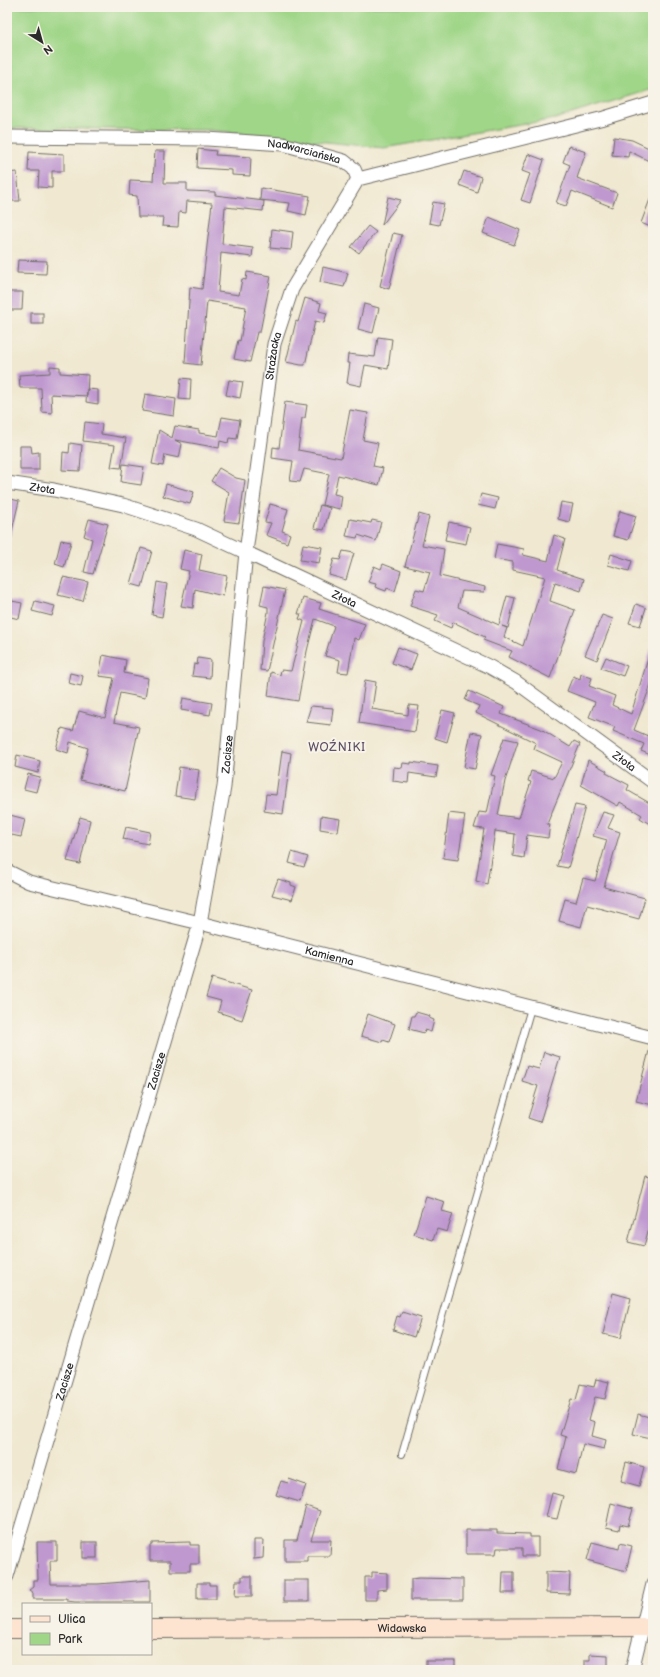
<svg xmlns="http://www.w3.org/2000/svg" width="660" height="1677" viewBox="0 0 660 1677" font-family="'Balsamiq Sans',sans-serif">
<rect width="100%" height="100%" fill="#f7f3e8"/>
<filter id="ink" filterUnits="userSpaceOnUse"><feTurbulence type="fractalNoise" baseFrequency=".025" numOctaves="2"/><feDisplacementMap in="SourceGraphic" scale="8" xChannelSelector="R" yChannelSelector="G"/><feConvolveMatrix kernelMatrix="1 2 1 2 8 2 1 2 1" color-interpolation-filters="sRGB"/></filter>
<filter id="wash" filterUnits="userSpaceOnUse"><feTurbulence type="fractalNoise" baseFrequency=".012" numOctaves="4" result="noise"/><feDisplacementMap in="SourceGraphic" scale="16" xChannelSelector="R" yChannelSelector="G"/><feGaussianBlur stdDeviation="0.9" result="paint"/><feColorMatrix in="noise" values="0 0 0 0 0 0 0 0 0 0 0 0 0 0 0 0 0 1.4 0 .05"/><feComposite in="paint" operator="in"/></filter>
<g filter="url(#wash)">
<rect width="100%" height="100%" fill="#f0e8d0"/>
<!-- green -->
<polygon fill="#9fd687" stroke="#658059" points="7,7 653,7 653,89 555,119 384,148 209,130 7,128"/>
<g id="blocks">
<!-- building -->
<g fill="#bf98d0">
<polygon points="614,137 632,140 653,150 653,163 629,151 628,157 612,155"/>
<polygon points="569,146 586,152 577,178 617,193 612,207 572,191 566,206 556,203 570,165 563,162"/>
<polygon points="198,149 216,151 215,155 251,157 250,176 232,175 232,170 197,168"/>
<polygon points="155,151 165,151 164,183 187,183 187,191 215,192 215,195 264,201 263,211 225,207 222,244 253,248 252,257 221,253 218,292 239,295 242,279 246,280 247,272 271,276 260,332 257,332 250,362 234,359 238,340 240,341 246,307 207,301 201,365 185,363 190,287 202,289 212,203 187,201 186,213 179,212 178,227 162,226 163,217 138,217 137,196 129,195 130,180 153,181"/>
<polygon points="29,152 64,154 64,171 52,171 52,188 38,187 39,171 28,171"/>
<polygon points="528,154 544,160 530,203 521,200 530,174 522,171"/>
<polygon points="464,171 481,177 477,192 459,185"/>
<polygon points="17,172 20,201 8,201 7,173"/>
<polygon points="261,188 310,196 306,215 288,211 290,203 260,200"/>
<polygon points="652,194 653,194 653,228 641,223"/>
<polygon points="388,197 401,200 382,225"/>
<polygon points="433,202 444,204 439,225 429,223"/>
<polygon points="489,217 520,230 514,245 483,233"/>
<polygon points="368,226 376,232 359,253 351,247"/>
<polygon points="272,229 293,232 291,250 270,248"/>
<polygon points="393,233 402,235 389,289 380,286"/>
<polygon points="18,260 47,261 46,274 17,273"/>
<polygon points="323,267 348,273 344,287 320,282"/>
<polygon points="7,292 23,292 22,310 7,310"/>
<polygon points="305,298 321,303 319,311 327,313 324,323 315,321 305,365 301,365 286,362 296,321 298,322"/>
<polygon points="364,304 379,308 373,333 358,329"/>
<rect x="31" y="313" width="12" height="11"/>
<polygon points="378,337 392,339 388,369 365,365 361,386 347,383 350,363 347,363 348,354 375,357"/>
<polygon points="50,366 60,367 60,373 88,375 87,396 51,394 52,413 42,412 41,388 20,388 19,375 50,373"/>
<polygon points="181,378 191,379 190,400 179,399"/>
<polygon points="229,380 243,382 240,398 226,395"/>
<polygon points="87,389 98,390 98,404 86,402"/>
<polygon points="145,394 176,399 174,416 142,411"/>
<polygon points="285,402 307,405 305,418 302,418 298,450 341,458 350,410 368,413 363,440 378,443 373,466 383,468 379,485 338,475 334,494 342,496 340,509 322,505 329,474 304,469 300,482 290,481 293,461 272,458 273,447 279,448"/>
<polygon points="222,417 240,420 237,439 229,438 228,443 220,441 219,448 175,440 182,444 179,458 165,455 163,466 152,464 159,430 172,438 175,426 199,430 199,433 218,436"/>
<polygon points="85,422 102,424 101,434 126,438 121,468 111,467 115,445 83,441"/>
<polygon points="70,443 82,445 80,471 62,470 63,452 69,453"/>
<polygon points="20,446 31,446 32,453 39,452 39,470 20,470"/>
<polygon points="123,464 144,467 141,485 121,482"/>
<polygon points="219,468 236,478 245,480 239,523 224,521 229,492 211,481"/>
<polygon points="166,484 194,492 190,504 163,496"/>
<polygon points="481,494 498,498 495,509 478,505"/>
<polygon points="7,498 19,501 11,535 7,535"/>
<polygon points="561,502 573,504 569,522 558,519"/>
<polygon points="270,504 288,509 282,531 290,534 287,543 266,535 271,523 265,522"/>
<polygon points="320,505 330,508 324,530 314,528"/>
<polygon points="620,511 636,516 628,540 613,536"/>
<polygon points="419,514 429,517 422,545 444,549 440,576 485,587 484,592 462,591 458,607 499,625 507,596 515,598 508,628 502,626 507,628 504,637 523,646 545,577 513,570 513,562 494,559 497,544 524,549 523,555 548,561 554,535 565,539 557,570 584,579 581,591 555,582 550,601 575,610 550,678 509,657 512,651 483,640 485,637 453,622 451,628 435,621 438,615 410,606 416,589 424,591 430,572 405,566"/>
<polygon points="89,519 108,524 93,574 84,572 92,539 84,536"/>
<polygon points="350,519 371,523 372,520 381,522 376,541 358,535 357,538 346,536"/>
<polygon points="449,522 470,527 466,544 445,540"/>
<polygon points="61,540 71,542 64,567 55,564"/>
<polygon points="303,544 322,547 319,563 300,560"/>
<polygon points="141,548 152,551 142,587 131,584"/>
<polygon points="184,550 202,554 199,570 227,576 223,596 195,589 193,608 181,606 189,571 180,569"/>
<polygon points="343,551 354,553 346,580 329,575 334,559 340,560"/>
<polygon points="611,554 632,561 629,571 608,565"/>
<polygon points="383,564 401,571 395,591 387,588 386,591 375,587 376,584 368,582 374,566 381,569"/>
<polygon points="63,577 88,582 83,601 58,595"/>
<polygon points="157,582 167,584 162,617 152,615"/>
<polygon points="264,586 285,590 267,671 260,670 262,641 268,612 268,607 260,605"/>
<polygon points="303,598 321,603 319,609 365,624 359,640 354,638 348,673 338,672 340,660 325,656 334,626 315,619 307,651 298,701 268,696 271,672 280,675 281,670 291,671 304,621 299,619 301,614 298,614"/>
<polygon points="7,600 22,603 19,619 7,616"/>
<polygon points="35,601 55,606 52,616 32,611"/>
<polygon points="636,604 646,608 640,626 629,623"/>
<polygon points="602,615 613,619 597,660 585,655"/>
<polygon points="398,647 417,654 411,670 392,663"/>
<polygon points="651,649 653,649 653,679 634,730 648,736 653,724 653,756 641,751 644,744 613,731 615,727 589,717 595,702 567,691 573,676 580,679 581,674 592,678 589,686 615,696 612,705 631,714"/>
<polygon points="103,655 126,660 124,673 148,678 145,698 120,693 114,722 139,727 125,791 80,780 88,748 70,742 68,753 56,749 62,728 73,731 79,711 105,718 114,678 99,676"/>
<polygon points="606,657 627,666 623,676 601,668"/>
<polygon points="198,658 211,660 210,678 192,676 194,664 197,665"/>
<polygon points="70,673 83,676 81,686 68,683"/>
<polygon points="365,680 376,682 372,709 408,715 409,705 419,706 415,732 359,723"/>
<polygon points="469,691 504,707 501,714 541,729 570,747 574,741 580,744 547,824 550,824 548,838 527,835 524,858 513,856 515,834 495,831 487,884 476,881 484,829 474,828 479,812 487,813 495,776 491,775 504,738 518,741 505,781 498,815 519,818 531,782 528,781 531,771 554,778 562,762 534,749 536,743 476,713 479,706 465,700"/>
<polygon points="183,698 212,703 210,715 181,710"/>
<polygon points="311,706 333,708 331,725 306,722"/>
<polygon points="442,710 455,713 447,742 435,738"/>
<polygon points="471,732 482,734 475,769 464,767"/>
<polygon points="282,751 291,753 283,814 264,811 266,794 276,795"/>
<polygon points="17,755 40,761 38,773 15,767"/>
<polygon points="588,760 607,771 606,773 629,785 627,790 653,805 653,826 640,818 642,815 620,802 618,806 581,785"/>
<polygon points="411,762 438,766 436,777 409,773 408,783 393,781 394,767 402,768 403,763 411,764"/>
<polygon points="179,767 199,770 195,799 175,796"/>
<polygon points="28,774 40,777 36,792 24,789"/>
<polygon points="575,805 585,807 568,868 557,866"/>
<polygon points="603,812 614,815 608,828 620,832 604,887 645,898 639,919 587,905 581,927 559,921 565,899 576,902 583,878 595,881 607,840 593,836"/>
<polygon points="449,813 465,815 458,860 443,858"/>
<polygon points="10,815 25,819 21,837 7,834"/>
<polygon points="321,816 340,819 338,832 320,829"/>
<polygon points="80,817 90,820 80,864 67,861"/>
<polygon points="126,827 150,832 148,844 123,839"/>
<polygon points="292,852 308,857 304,867 289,863"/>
<polygon points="278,879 291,883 291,885 296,887 292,900 272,895"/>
<polygon points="212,978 252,990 242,1020 218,1012 221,1001 206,997"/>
<polygon points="416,1012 430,1016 429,1018 434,1020 431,1032 425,1030 424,1033 409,1029 412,1016 414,1016"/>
<polygon points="368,1014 395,1024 389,1042 383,1040 382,1042 361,1036"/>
<polygon points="650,1047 653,1047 653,1105 636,1101"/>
<polygon points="544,1052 560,1057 540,1122 528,1118 538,1086 522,1081 527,1066 539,1069"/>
<polygon points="645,1176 653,1178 653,1213 644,1246 628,1242"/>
<polygon points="426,1196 445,1202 442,1211 453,1214 447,1232 437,1229 433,1240 414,1234"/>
<polygon points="613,1293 631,1298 621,1338 603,1334"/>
<polygon points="402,1312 421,1318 414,1337 393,1330 397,1316 400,1317"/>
<polygon points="596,1379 609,1382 605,1399 595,1397 589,1420 595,1422 592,1436 606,1440 604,1449 583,1444 576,1474 558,1469 566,1437 560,1435 571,1399 576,1400 580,1384 594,1387"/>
<polygon points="638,1414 653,1418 651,1438 633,1434"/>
<polygon points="626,1462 644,1467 639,1486 621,1481"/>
<polygon points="289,1479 306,1485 300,1502 276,1495 281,1481 288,1483"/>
<polygon points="552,1493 563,1496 557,1519 546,1517"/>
<polygon points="611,1503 633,1509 628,1526 620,1524 619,1530 606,1527"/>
<polygon points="306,1506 320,1511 311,1540 331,1540 330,1556 307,1556 307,1561 285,1561 285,1540 297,1540"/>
<polygon points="466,1530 497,1530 497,1533 530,1534 530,1537 538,1537 538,1556 522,1556 522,1548 497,1548 496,1554 466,1554"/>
<polygon points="254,1540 264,1540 263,1558 254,1559"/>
<polygon points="37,1542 57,1542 57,1561 50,1561 51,1584 98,1584 150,1580 150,1602 75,1602 67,1601 67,1599 33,1599 33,1593 29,1590 33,1587 33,1580 38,1580"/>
<rect x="83" y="1542" width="14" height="16"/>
<polygon points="190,1542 190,1545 199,1545 199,1564 190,1564 190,1571 170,1571 170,1561 150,1561 150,1545 152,1545 152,1543"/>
<polygon points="592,1542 619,1549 620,1543 632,1546 626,1571 587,1560"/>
<polygon points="372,1572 387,1573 387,1589 377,1590 377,1600 365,1600 365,1577 372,1577"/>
<polygon points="503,1572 514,1572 514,1593 502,1593"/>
<polygon points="546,1572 570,1573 569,1594 546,1593"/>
<polygon points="242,1576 252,1576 252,1596 235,1596 236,1581 242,1581"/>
<polygon points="419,1578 463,1579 463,1600 411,1600 411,1579"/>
<rect x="284" y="1580" width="25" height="21"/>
<polygon points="197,1583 209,1583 209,1585 216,1585 216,1599 197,1599"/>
<polygon points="590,1654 608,1655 608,1670 585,1670 585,1660 590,1660"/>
<rect x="426" y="1661" width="29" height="9"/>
</g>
</g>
</g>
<g filter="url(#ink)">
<use href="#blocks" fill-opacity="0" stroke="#706d65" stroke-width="1"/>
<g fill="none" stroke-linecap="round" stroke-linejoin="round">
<defs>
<polyline id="lane" points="402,1454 531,1008"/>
<g id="street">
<path id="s1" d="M7,137L207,139L283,144L344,161L354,169L358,179"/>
<polyline points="358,179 604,118 653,103"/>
<path id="s2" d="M7,483L54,490L123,505L196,529L490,667L516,682L653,782"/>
<path id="s3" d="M7,871L29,882L200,923L653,1038"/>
<path id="s4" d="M7,1576L200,923L224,787L246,552L274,344L292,289L358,179"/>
<polyline points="632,1670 653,1584"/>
</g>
<g id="secondary">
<polyline points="7,1629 23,1629"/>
<path id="s5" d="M151,1629L653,1627"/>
</g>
</defs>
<!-- lane casing -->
<use href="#lane" stroke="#706d65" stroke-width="8"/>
<!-- street casing -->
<use href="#street" stroke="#706d65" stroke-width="15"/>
<!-- secondary casing -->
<use href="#secondary" stroke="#706d65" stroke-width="20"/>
<!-- lane -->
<use href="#lane" stroke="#fff" stroke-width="6"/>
<!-- street -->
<use href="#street" stroke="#fff" stroke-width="13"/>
<!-- secondary -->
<use href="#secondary" stroke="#fde4d1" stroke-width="18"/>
</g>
</g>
<g text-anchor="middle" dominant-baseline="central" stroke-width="4" stroke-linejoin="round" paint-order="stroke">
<!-- street labels -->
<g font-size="11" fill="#2b2b2b" stroke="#f7f3e8">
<text stroke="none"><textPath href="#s1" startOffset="298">Nadwarciańska</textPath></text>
<text stroke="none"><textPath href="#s4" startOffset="1253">Strażacka</textPath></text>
<text stroke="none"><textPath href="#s2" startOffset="36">Złota</textPath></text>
<text stroke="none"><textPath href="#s2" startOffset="359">Złota</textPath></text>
<text stroke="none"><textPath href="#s4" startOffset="852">Zacisze</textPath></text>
<text stroke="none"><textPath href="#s2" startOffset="684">Złota</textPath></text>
<text stroke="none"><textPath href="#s3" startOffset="334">Kamienna</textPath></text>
<text stroke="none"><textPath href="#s4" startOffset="527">Zacisze</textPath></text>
<text stroke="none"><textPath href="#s4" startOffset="203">Zacisze</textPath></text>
<text stroke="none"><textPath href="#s5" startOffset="251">Widawska</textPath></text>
</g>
<!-- neighbourhood labels -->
<g font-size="12" letter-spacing="1" fill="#5f5165" stroke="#f7f3e8">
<text x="337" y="747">WOŹNIKI</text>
</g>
</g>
<!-- margin -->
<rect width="660" height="1677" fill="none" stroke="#f7f3e8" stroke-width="24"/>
<!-- legend -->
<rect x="22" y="1603" width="130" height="52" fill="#f7f3e8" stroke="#a5a39c"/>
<rect x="30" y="1616" width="20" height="6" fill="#fde4d1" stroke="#a5a39c"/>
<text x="58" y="1623" font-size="12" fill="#2b2b2b">Ulica</text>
<rect x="30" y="1633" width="20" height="12" fill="#9fd687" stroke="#a5a39c"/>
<text x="58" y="1643" font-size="12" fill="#2b2b2b">Park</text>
<!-- north arrow -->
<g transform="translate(42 42) rotate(143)" stroke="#f7f3e8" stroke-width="3" paint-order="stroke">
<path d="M0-3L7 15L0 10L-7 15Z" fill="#2b2b2b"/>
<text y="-6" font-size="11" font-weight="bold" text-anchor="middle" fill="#2b2b2b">N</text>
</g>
</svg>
